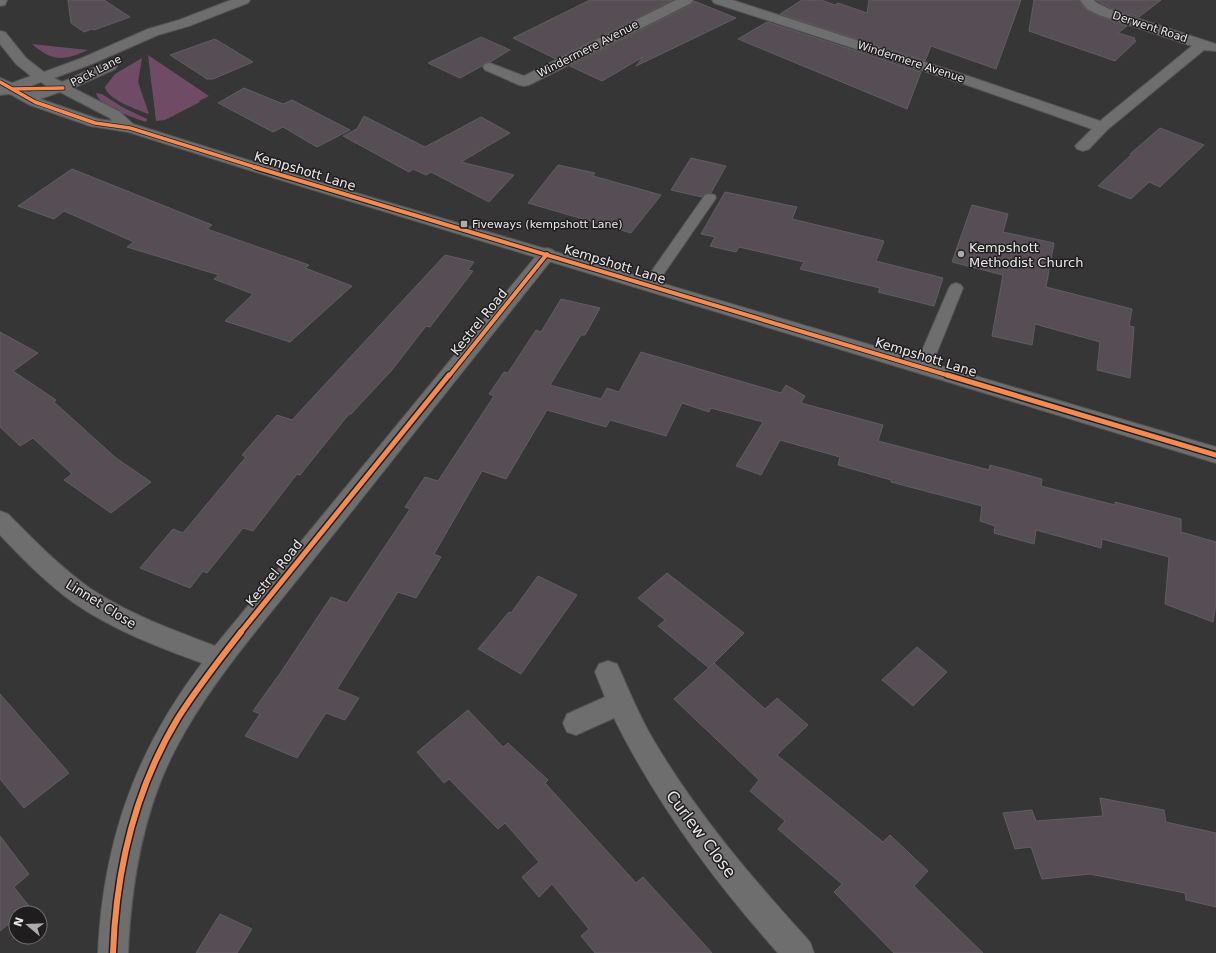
<svg xmlns="http://www.w3.org/2000/svg" width="1216" height="953" viewBox="0 0 1216 953" font-family="'DejaVu Sans',sans-serif">
<rect width="100%" height="100%" fill="#373637"/>
<!-- green -->
<g fill="#704b65">
<path d="M32,44L88,50C64,61 52,62 32,44Z"/>
<polygon points="148,55 209,96 199,101 200,102 165,120 156,121"/>
<path d="M142,58L138,82L149,114C137,110 107,99 105,87L115,74Z"/>
<path d="M96,93L102,94L122,107L147,119L146,122C133,117 99,107 96,93Z"/>
</g>
<!-- building -->
<g fill="#574e55" stroke="#605e60">
<polygon points="68,0 104,0 130,17 94,30 92,29 84,32 71,23"/>
<polygon points="590,0 673,0 556,59 513,38"/>
<polygon points="802,0 821,0 835,5 838,3 867,13 869,0 1021,0 996,69 931,46 925,61 780,14"/>
<polygon points="1034,0 1079,0 1086,10 1099,16 1127,26 1118,33 1135,38 1134,40 1136,41 1115,61 1029,31"/>
<polygon points="1096,0 1161,0 1139,17 1110,8"/>
<polygon points="694,1 736,18 636,66 643,57 602,81 570,66 692,4"/>
<polygon points="767,22 921,72 907,109 738,39"/>
<polygon points="481,37 510,50 490,62 485,63 482,66 460,78 428,63"/>
<polygon points="215,39 253,62 213,79 207,79 170,55"/>
<polygon points="244,88 283,104 292,100 350,130 317,147 283,127 273,132 218,103"/>
<polygon points="364,116 425,147 481,117 510,133 461,162 514,175 489,202 431,172 426,175 413,169 409,172 343,136 357,129"/>
<polygon points="1160,128 1204,145 1160,187 1149,182 1131,199 1098,186 1132,154 1130,154"/>
<polygon points="691,158 726,166 711,193 705,194 702,197 671,190"/>
<polygon points="558,165 595,173 593,176 661,195 631,233 528,203"/>
<polygon points="72,169 212,225 207,229 309,265 305,268 352,286 290,342 225,321 253,294 214,279 219,275 127,247 134,242 64,211 54,219 18,206"/>
<polygon points="725,192 797,207 792,219 884,241 876,261 943,278 934,306 878,292 880,288 800,269 804,262 739,247 736,252 710,246 715,237 701,234"/>
<polygon points="972,205 1008,214 1003,232 1054,243 1046,287 1132,309 1129,326 1134,327 1130,378 1097,370 1100,342 1035,324 1032,345 992,336 1003,275 952,262"/>
<polygon points="445,255 474,262 468,270 473,271 430,327 426,326 392,370 351,414 349,414 300,475 297,474 253,531 243,528 207,573 203,571 190,588 140,568 173,529 183,533 246,457 242,455 277,415 292,420"/>
<polygon points="561,299 600,308 585,335 581,335 550,385 601,399 607,388 619,392 641,352 781,393 786,385 805,396 801,403 883,425 878,441 989,470 990,465 1042,479 1041,486 1115,505 1115,502 1181,519 1181,532 1216,542 1216,604 1213,622 1165,604 1169,557 1102,539 1101,548 1036,530 1034,544 994,533 995,526 980,521 982,506 891,482 891,480 838,465 840,457 780,440 761,475 736,466 763,422 711,408 709,412 682,403 666,436 610,420 606,427 547,410 506,479 482,471 434,554 441,557 416,598 398,592 337,689 359,698 345,720 326,713 297,758 245,736 260,714 253,711 281,672 331,597 347,603 410,509 405,507 425,477 438,481 494,396 489,394 504,372 508,373 536,330 541,332"/>
<polygon points="0,332 38,353 13,371 56,400 54,402 116,458 151,482 111,513 64,480 72,474 33,438 20,446 0,427"/>
<polygon points="667,573 744,633 709,668 658,626 665,620 638,598"/>
<polygon points="538,576 577,595 521,674 478,649 509,612 511,613"/>
<polygon points="917,647 947,672 913,706 882,680"/>
<polygon points="714,663 765,709 777,698 808,725 777,755 883,842 890,835 928,871 914,886 983,953 894,953 834,892 842,884 778,829 785,821 750,791 759,780 674,699"/>
<polygon points="0,694 69,773 24,808 0,779"/>
<polygon points="468,710 503,747 508,743 548,780 545,783 636,883 643,877 712,953 595,953 581,936 589,929 552,884 539,897 522,877 539,862 505,823 498,829 449,779 444,783 417,752"/>
<polygon points="1100,798 1164,810 1166,822 1216,833 1216,907 1186,900 1185,893 1090,874 1042,879 1031,847 1015,849 1003,813 1032,810 1036,821 1103,816"/>
<polygon points="0,836 29,874 14,887 29,906 21,913 16,913 16,918 0,931"/>
<polygon points="220,914 252,929 237,953 196,953"/>
</g>
<g fill="none" stroke-linecap="round" stroke-linejoin="round">
<defs>
<g id="lane">
<polygon points="710,194 715,195 716,198 654,288 649,290 644,288 642,285 644,282 705,195"/>
<polygon points="956,283 961,285 963,288 931,367 928,371 923,372 918,371 915,367 949,288 951,285"/>
</g>
<g id="street">
<polygon points="676,0 693,0 691,3 529,85 524,86 519,85 485,70 483,67 485,64 490,63 524,76"/>
<polygon points="712,0 732,0 974,78 1100,121 1192,46 1099,15 1087,9 1080,0 1094,0 1097,3 1109,9 1216,44 1216,51 1204,50 1107,130 1089,149 1083,151 1077,149 1075,146 1092,129 964,84 714,3"/>
<path d="M547,248L553,250L556,254L553,258C474,357 396,456 317,555C266,620 204,688 169,762C141,822 131,888 128,953H98C103,843 135,751 202,663C158,647 113,630 74,603C47,584 23,559 0,535V511L8,514C34,540 61,568 91,589C129,614 173,630 215,646L541,250Z"/>
<path d="M608,661L617,664C629,690 639,716 654,741C697,814 753,879 810,942L814,953H778C714,881 657,805 614,718L576,735L567,732L563,723L567,714L605,697L595,672L599,664Z"/>
</g>
<g id="secondary">
<polygon points="0,0 7,0 5,5 0,6"/>
<path d="M231,0H250L248,3L189,26L158,35L92,64L54,78L62,82L105,63L110,62L115,63L117,66L115,69L73,88L120,112L133,124L309,179L1216,447V463L297,185L128,132L90,126L30,105L10,94L0,95V78L12,83L31,76L16,64L0,44V31L5,32L26,58L44,72L82,58L148,29L179,20ZM41,82L48,87L29,92L23,89ZM60,92L110,118L112,121L98,119L40,99Z"/>
</g>
</defs>
<!-- lane casing -->
<use href="#lane" stroke="#555354" stroke-width="2"/>
<!-- street casing -->
<use href="#street" stroke="#555354" stroke-width="2"/>
<!-- secondary casing -->
<use href="#secondary" stroke="#555354" stroke-width="2"/>
<!-- lane -->
<use href="#lane" fill="#6f6e6f" fill-rule="evenodd"/>
<!-- street -->
<use href="#street" fill="#6f6e6f" fill-rule="evenodd"/>
<!-- secondary -->
<use href="#secondary" fill="#6f6e6f" fill-rule="evenodd"/>
<defs>
<g id="cycleway-far3">
<polyline points="0,82 35,102 95,123 130,128 258,168"/>
<polyline points="13,89 63,88"/>
</g>
<g id="cycleway-far2">
<polyline points="254,167 950,376"/>
<polyline points="449,376 547,254"/>
</g>
<g id="cycleway-far1">
<polyline points="947,375 1216,455"/>
<polyline points="240,633 449,375"/>
</g>
<path id="cycleway" d="M113,953C116,871 135,789 178,718C197,688 219,660 241,632"/>
</defs>
<!-- cycleway-far3 casing -->
<use href="#cycleway-far3" stroke="#1f1d1e" stroke-width="5"/>
<!-- cycleway-far2 casing -->
<use href="#cycleway-far2" stroke="#1f1d1e" stroke-width="6"/>
<!-- cycleway-far1 casing -->
<use href="#cycleway-far1" stroke="#1f1d1e" stroke-width="8"/>
<!-- cycleway casing -->
<use href="#cycleway" stroke="#1f1d1e" stroke-width="9"/>
<!-- cycleway-far3 -->
<use href="#cycleway-far3" stroke="#f68b52" stroke-width="3.5"/>
<!-- cycleway-far2 -->
<use href="#cycleway-far2" stroke="#f68b52" stroke-width="4"/>
<!-- cycleway-far1 -->
<use href="#cycleway-far1" stroke="#f68b52" stroke-width="5"/>
<!-- cycleway -->
<use href="#cycleway" stroke="#f68b52" stroke-width="6"/>
</g>
<!-- markers -->
<g fill="#adabac" stroke="#1f1d1e" stroke-width="1.5">
<rect x="460" y="220" width="8" height="8" rx="2"/>
<circle cx="961" cy="254" r="4"/>
</g>
<g text-anchor="middle" dominant-baseline="central" stroke-width="3" stroke-linejoin="round" paint-order="stroke">
<!-- far-street labels -->
<g font-size="11" fill="#eceaeb" stroke="#1f1d1e">
<text transform="translate(1150 27) rotate(18)">Derwent Road</text>
<text transform="translate(588 49) rotate(-27)">Windermere Avenue</text>
<text transform="translate(911 62) rotate(18)">Windermere Avenue</text>
<text transform="translate(96 71) rotate(-27)">Pack Lane</text>
</g>
<!-- far-poi labels -->
<g font-size="11" fill="#eceaeb" stroke="#1f1d1e" text-anchor="start">
<text x="472" y="224">Fiveways (kempshott Lane)</text>
</g>
<!-- street labels -->
<g font-size="13" fill="#eceaeb" stroke="#1f1d1e">
<text transform="translate(305 171) rotate(17)">Kempshott Lane</text>
<text transform="translate(615 264) rotate(17)">Kempshott Lane</text>
<text transform="translate(479 322) rotate(-51)">Kestrel Road</text>
<text transform="translate(926 357) rotate(17)">Kempshott Lane</text>
<text transform="translate(274 573) rotate(-51)">Kestrel Road</text>
<text transform="translate(101 604) rotate(32)">Linnet Close</text>
</g>
<!-- poi labels -->
<g font-size="13" fill="#eceaeb" stroke="#1f1d1e" text-anchor="start">
<text x="969" y="247">Kempshott<tspan x="969" dy="15">Methodist Church</tspan></text>
</g>
<!-- near-street labels -->
<g font-size="16" fill="#eceaeb" stroke="#1f1d1e">
<text transform="translate(701 834) rotate(53)">Curlew Close</text>
</g>
</g>
<!-- north arrow -->
<g transform="translate(28 925) rotate(289)"><circle r="19" fill="#1f1d1e" stroke="#716f70"/>
<path d="M0-3L7 15L0 10L-7 15Z" fill="#adabac"/>
<text y="-6" font-size="11" font-weight="bold" text-anchor="middle" fill="#eceaeb">N</text>
</g>
</svg>
